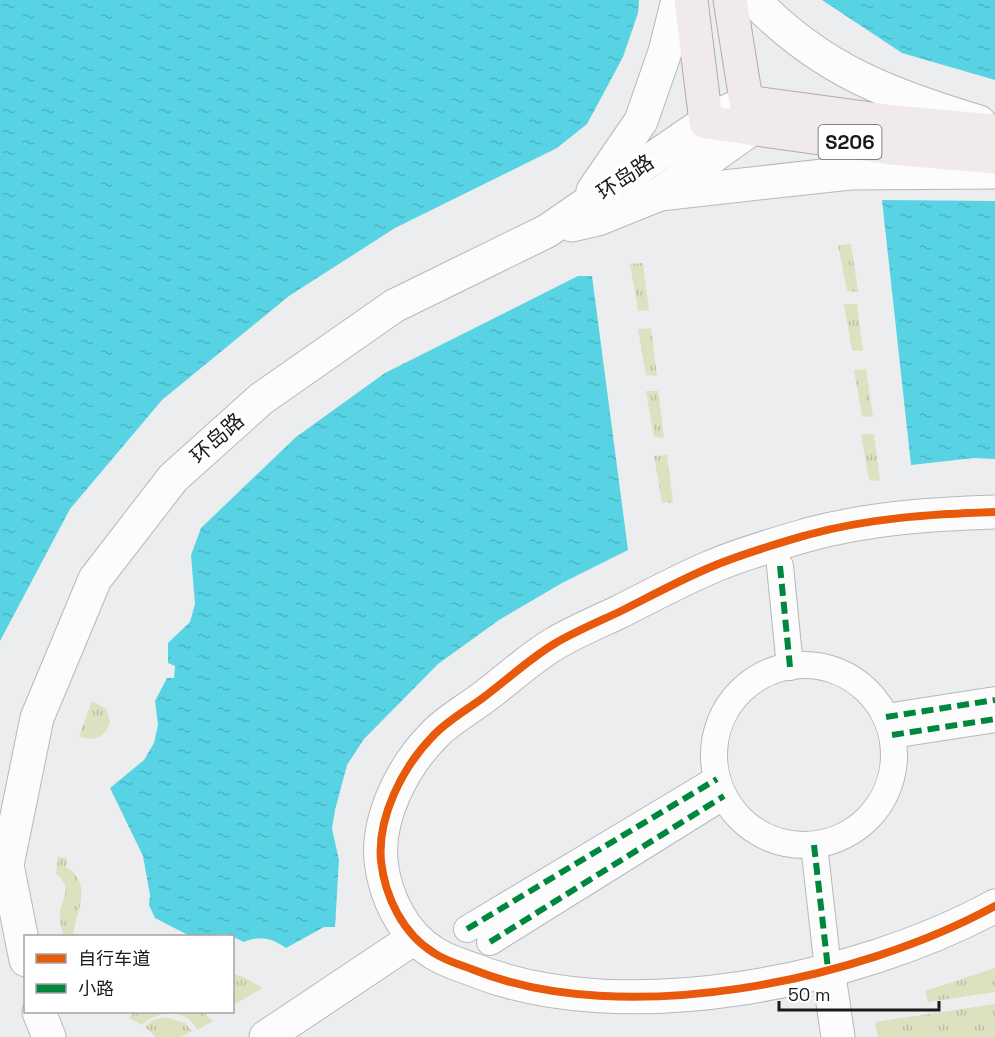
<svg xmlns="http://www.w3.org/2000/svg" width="995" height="1037" viewBox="0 0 995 1037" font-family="'Space Grotesk','Noto Sans SC',sans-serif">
<defs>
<pattern id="grass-tufts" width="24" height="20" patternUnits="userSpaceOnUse" patternTransform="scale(1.5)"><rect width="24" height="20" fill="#dce1bf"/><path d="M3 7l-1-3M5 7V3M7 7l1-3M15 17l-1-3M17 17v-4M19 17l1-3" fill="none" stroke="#bcc0a4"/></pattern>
<pattern id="water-ripples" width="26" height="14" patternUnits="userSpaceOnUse" patternTransform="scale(1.5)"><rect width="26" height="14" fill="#58d3e4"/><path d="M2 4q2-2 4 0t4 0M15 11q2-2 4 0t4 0" fill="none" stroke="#4cb5c3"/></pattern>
</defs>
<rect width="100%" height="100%" fill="#ecedef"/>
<!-- grass -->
<g fill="url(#grass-tufts)">
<polygon points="851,244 858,292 847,291 838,245"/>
<polygon points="643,263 649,311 638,310 630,264"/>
<polygon points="844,304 857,304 863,351 852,350"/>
<polygon points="651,328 657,376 646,375 638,329"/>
<polygon points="866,369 873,417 862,416 854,370"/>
<polygon points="646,391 658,391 664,438 654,437"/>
<polygon points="861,434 874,434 880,481 869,480"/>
<polygon points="667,455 673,503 662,502 654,456"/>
<path d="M92,701L106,709L110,721C106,737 94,743 79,736Z"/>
<path d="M58,857L67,858L66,867C94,884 76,911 73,936H63C62,929 59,920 60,912C63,896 73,887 56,874Z"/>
<polygon points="995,968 995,992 928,1002 925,991"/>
<polygon points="233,974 243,977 263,988 233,1005"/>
<polygon points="995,1004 995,1037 878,1037 875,1022"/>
<path d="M134,1012H203L213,1021L197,1030C187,1007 158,1010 142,1025L129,1018Z"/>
<polygon points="165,1017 185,1023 192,1031 181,1037 156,1037 145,1027 151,1021"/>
</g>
<!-- water -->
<g fill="url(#water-ripples)">
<polygon points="0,0 639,0 638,13 623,57 587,124 557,148 395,228 289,296 162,400 70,509 0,641"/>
<polygon points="822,0 995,0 995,80 902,53"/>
<polygon points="882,200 995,201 995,459 974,458 911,465"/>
<path d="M578,276H592L628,550L562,583L499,620L438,664L364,739L347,765L335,810L332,829L339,860L335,927H324L286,948C272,938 260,935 244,942L227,934L190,936L155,918L149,905L150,895L143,856L110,788L144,760L154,743L158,725L155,701L167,678H174L175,666L168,663V643L190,622L195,604L191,555L201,528L296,437L385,373Z"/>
</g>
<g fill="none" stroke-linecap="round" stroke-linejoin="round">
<defs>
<g id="street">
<polyline points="780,566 790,667"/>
<circle cx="804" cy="755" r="90"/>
<polyline points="886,717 995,700"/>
<polyline points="892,735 995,719"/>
<polyline points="814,845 828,969"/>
<polyline points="467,929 717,779"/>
<polyline points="490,942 724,796"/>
</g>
<g id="secondary">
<path d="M754,0C820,69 889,95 979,122"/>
<polyline points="593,191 641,121 665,52 678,0"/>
<polyline points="660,194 850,173 995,172"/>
<polyline points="572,225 598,219 660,194 751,129"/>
<path d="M995,512C932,514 869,518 807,535C776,544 741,554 711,567C680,580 649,597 619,612C598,622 574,632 554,644C529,659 507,680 484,697C467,710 446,721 432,737C402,768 377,818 381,861C385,897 403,934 434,953C446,961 461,965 474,970C623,1030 858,981 995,906"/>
<polyline points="26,960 7,865 37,718 95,579 173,478 261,399 394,306 547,231 706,122 732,109"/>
<polyline points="828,969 838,1037"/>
<polyline points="39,1012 49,1037"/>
<polyline points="266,1037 414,938"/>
</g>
<g id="primary">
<polyline points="691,0 706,122 891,148 995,157"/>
<polyline points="730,0 750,125"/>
<polyline points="747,102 894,122 995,131"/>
</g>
</defs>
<!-- street casing -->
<use href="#street" stroke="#b7b8b9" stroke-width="28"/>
<!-- secondary casing -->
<use href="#secondary" stroke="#b7b8b9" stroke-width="35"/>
<!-- primary casing -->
<use href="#primary" stroke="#b6abab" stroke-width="35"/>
<!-- street -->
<use href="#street" stroke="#fcfcfd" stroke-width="26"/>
<!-- secondary -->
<use href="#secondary" stroke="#fcfcfd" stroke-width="33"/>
<!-- primary -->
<use href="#primary" stroke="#f0eaea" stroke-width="33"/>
<!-- quiet -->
<g stroke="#00873e" stroke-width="6" stroke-dasharray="12 6" stroke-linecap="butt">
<polyline points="780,566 790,667"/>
<polyline points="886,717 995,700"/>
<polyline points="892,735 995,719"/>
<polyline points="814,845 828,969"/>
<polyline points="467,929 717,779"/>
<polyline points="490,942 724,796"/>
</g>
<defs>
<path id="cycleway" d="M995,512C932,514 869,518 807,535C776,544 741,554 711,567C680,580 649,597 619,612C598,622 574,632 554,644C529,659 507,680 484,697C467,710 446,721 432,737C402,768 377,818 381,861C385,897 403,934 434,953C446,961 461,965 474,970C623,1030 858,981 995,906"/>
</defs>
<!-- cycleway casing -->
<use href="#cycleway" stroke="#fff" stroke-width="11"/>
<!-- cycleway -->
<use href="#cycleway" stroke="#e8590c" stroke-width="8"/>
</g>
<g text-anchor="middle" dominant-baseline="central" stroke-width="6" stroke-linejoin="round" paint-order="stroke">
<!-- shield labels -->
<rect fill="#fff" stroke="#5e5f5f" stroke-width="1.5" x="818.5" y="125" width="63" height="34" rx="4.5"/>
<g font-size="20" font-weight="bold" fill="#191a1b">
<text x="850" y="142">S206</text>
</g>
<!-- street labels -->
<g font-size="21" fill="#191a1b" stroke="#fff">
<text transform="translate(625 177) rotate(-34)">环岛路</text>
<text transform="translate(217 438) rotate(-42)">环岛路</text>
</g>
</g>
<!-- legend -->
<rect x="24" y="935" width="210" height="78" fill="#ffffff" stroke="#a3a3a4" stroke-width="1.5"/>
<rect x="36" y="954" width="30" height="9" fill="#e8590c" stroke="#a3a3a4" stroke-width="1.5"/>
<text x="78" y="965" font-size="18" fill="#191a1b">自行车道</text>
<rect x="36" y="984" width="30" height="9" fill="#00873e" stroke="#a3a3a4" stroke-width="1.5"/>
<text x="78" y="995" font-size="18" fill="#191a1b">小路</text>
<!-- scale -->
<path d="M779 1001v9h160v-9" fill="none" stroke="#191a1b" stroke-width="3"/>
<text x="788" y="1001" font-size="18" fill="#191a1b" stroke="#ffffff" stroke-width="4.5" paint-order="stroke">50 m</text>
</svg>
